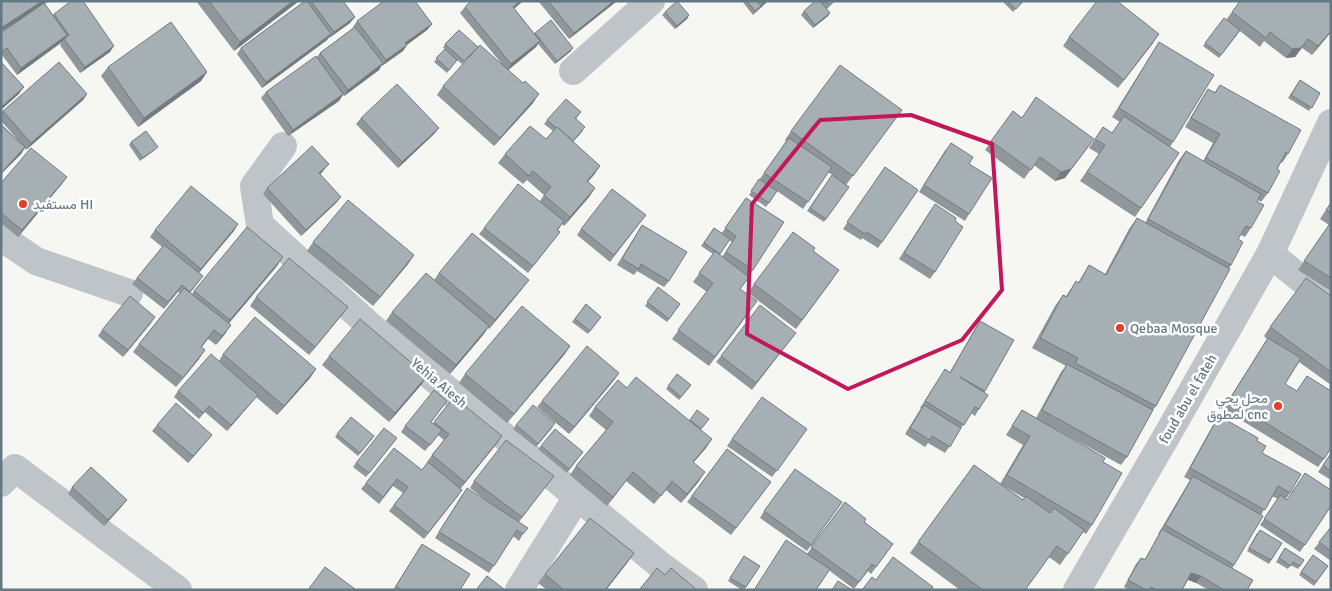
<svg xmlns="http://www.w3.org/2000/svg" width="1332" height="591" viewBox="0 0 1332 591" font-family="Signika,Vazirmatn,sans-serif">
<rect width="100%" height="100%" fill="#f6f6f2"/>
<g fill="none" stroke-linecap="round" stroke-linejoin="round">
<!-- minor -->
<g stroke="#bec4c7" stroke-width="28">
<polyline points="573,71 651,1"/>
<polyline points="283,146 254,186 260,225 369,325 660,565 694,590"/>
<polyline points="1,237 36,261 129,293"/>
<polyline points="1270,254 1331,303"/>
<polyline points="1,483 15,468 178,590"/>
<polyline points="519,590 577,497"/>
<polyline points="1077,590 1170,430 1270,254 1331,123"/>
</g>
</g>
<!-- wall -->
<g fill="#8f979b" fill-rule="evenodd">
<polygon points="196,1 299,1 234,51"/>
<polygon points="305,1 343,1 355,17 350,23 329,38 329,37 327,40 262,88 237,54 241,48"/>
<polygon points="471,1 523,1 514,9 534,34 535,33 571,51 555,64 538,44 536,47 508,70 533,103 494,146 437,95 443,86 501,63 460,13 465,7"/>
<polygon points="539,1 617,1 569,39 539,2"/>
<polygon points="742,1 768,1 753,15"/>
<polygon points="815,1 835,1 827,9 822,3 830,13 828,16 813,28 801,15 804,11"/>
<polygon points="1002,1 1024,1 1013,12"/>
<polygon points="1331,1 1331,32 1312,55 1302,48 1295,57 1286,58 1264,41 1260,47 1240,31 1219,58 1203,46 1224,18 1226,20 1232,12"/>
<polygon points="45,4 53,15 54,14 110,52 80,73 60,45 62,42 17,75 2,55 1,55 1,33"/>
<polygon points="665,12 689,15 687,19 675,29 662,15"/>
<polygon points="357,21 432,24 427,30 407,45 403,51 381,66 379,70 344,96 343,95 339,101 288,136 261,98 266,92 317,57 320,53 353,28 353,27"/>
<polygon points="1069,37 1153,43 1118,88 1063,46"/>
<polygon points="1159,42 1173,142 1170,147 1179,153 1135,217 1080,181 1099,154 1089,148 1103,127 1112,133 1120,122 1112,117"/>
<polygon points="445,44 478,47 462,64 457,60 447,73 434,62 445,49 443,48"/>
<polygon points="108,67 207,72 201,81 138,127 101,76"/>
<polygon points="1300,80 1320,93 1309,111 1288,98"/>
<path d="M1220,85L1288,154L1282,163L1281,162L1277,169L1268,193L1261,202L1258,200L1257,202L1251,228L1245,237L1241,235L1238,239L1231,265L1156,406L1151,413L1127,457L1121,465L1055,429L1103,462L1092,525L1086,534L1083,532L1060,565L1049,557L1025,590H960L910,553L974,465L1000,484L1023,445L1006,435L1022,410L1036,418L1061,372L1066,366L1032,348L1055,306L1063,295L1066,296L1076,281L1078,283L1089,265L1105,274L1129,229L1137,218L1145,223L1179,160L1186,151L1203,161L1213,143L1185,127L1202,98L1208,89L1215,92ZM1002,485L1024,498L1023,500Z"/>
<polygon points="87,94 83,100 26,150 25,148 21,154 1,174 1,124 18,140 1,121 1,113 3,111"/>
<polygon points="1036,97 1065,178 1055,181 1034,165 1024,179 985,150 1013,111 1022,118"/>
<polygon points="902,110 846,185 849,187 824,222 807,211 832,175 844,183 828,172 803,209 777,191 766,207 749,195 786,141 785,140 791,131"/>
<polygon points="581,112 576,119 583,131 573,142 600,166 588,182 595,188 589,197 564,226 562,224 558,230 560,232 528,273 479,234 484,228 540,201 544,195 527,180 523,184 498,163 505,154 546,139 553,131 544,124 547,120"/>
<polygon points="361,118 439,128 434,134 398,168 356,124"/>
<polygon points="131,142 155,150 140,161 129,145"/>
<polygon points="946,149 969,164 969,214 965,221 919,192"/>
<polygon points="885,167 918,190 878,248 862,238 861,240 843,229"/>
<polygon points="324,170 320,175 341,197 336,203 301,236 263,194 267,188"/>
<polygon points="67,177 18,237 1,223 1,183"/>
<path d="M746,198L753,270L740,289L751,310L709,366L672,339L707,292L693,282L713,254L701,246L714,228L722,233ZM729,240L732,242L722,257L719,255Z"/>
<polygon points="1331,202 1331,291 1298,270 1329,225 1320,219"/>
<polygon points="930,211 955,221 935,272 930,279 899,259"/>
<polygon points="646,215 610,262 577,235 581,229"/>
<polygon points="238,224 199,273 198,283 190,293 192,294 194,291 277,266 229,323 225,334 216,345 208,339 202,347 199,359 176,387 133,352 139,344 180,293 178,292 164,309 132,284 162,247 150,237 155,230"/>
<polygon points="642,225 669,281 664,287 637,271 634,275 617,265"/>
<polygon points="313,242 414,255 408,264 373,306 307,251"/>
<polygon points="813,251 833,279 796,329 748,293 754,284"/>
<polygon points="439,273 529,280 522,289 489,329 488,328 483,335 450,374 386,321 392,312 434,280"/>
<polygon points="658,287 680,304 667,322 645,306"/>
<polygon points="1331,295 1331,385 1299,362 1285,384 1297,391 1307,376 1324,459 1318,467 1223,409 1267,339 1264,336 1270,327"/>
<polygon points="256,297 348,307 341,316 309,355 250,306"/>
<polygon points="586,304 601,317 588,334 572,322"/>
<polygon points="980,321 985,391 979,409 975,416 971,413 945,453 928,443 925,447 905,434 921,408 920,408 945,369 950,372 976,327"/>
<polygon points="151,323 123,357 98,336 102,330"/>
<polygon points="791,339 752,390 716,362 721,356"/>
<polygon points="570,346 564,355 507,423 459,383 465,374"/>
<polygon points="223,354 316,369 310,378 277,415 256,397 227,431 205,412 199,419 174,397 178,391 219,361"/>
<polygon points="329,356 427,376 421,385 389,422 322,365"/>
<polygon points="677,374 691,385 679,400 666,389"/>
<polygon points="615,379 569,434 537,407 542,401"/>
<polygon points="627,388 689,421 709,419 700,430 706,448 693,463 699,481 681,503 666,490 654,504 626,481 607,506 570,475 576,466 606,430 589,416 595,407"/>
<polygon points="454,397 498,442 461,488 458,496 424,539 389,511 403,493 393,486 379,504 361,489 366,483 422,470 428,462 427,462 432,455 444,440 438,435 425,451 401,432 405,426 447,401 431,422 433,424"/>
<polygon points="1219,416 1257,441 1262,453 1290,493 1286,499 1331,506 1300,552 1260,525 1278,499 1272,496 1261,515 1232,569 1247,590 1209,590 1196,583 1188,580 1182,590 1129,590 1124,587 1136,564 1141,558 1145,559 1159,534 1158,534 1190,480 1184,477 1213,425"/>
<polygon points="157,425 212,435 207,441 188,463 152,431"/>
<polygon points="516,425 553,427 536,447 513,429"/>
<polygon points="807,429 772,477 727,446 732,439"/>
<polygon points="337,434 372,439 358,456 335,437"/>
<polygon points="397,438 366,477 353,467 356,463"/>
<polygon points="541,446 583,452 567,473 538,449"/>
<polygon points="727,449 771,482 731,535 687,502"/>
<polygon points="1331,453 1331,480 1318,472"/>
<polygon points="474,481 549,482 519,522 523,534 519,541 513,536 489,573 435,538 462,495 492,505 470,488"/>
<polygon points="72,487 122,506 104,526 68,494"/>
<polygon points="842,502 807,551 760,518 764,511"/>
<polygon points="845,502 864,522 893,544 871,574 868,571 854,589 807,554"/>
<polygon points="1331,527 1331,561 1314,549"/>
<polygon points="1257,533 1282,543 1269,564 1247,551"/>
<polygon points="422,544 460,590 393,590"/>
<polygon points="1285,548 1304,560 1298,569 1291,565 1288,569 1276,562"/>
<polygon points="634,553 606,590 547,590 538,583 545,574"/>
<polygon points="1313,555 1328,566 1314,586 1299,575"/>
<polygon points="744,556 760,566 744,590 742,590 728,581"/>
</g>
<!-- shaded-wall -->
<g fill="#747b7e">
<polygon points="42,1 49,1 1,32 1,28"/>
<polygon points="293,1 299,1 234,51 240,42"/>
<polygon points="520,1 523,1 508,13 513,7"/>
<polygon points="614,1 617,1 569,39 574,33"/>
<polygon points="764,1 768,1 753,15 759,9"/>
<polygon points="830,13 828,16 813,28 815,25"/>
<polygon points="689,15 687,19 675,29 677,26"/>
<polygon points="355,17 350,23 329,38 334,32"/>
<polygon points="432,24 427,30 405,46 407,45 403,51 382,66 386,60 405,43"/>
<polygon points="1331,31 1331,32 1312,55 1318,46"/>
<polygon points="331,34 327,40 262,88 266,82"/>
<polygon points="1159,34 1153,43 1118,88 1124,80"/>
<polygon points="67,35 62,42 17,75 21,68"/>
<polygon points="1308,39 1295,57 1286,58 1292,49"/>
<polygon points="540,41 536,47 507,71 511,64"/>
<polygon points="114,46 110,52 80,73 85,67"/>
<polygon points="573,48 571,51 555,64 557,61"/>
<polygon points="383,63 379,70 344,96 348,90"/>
<polygon points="207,72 201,81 138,127 144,118"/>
<polygon points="24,87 19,94 1,110 1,107"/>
<polygon points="87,94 83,100 26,150 31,143"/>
<polygon points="343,94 339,101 288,136 293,130"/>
<polygon points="539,94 533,103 494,146 500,138"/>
<polygon points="439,128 434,134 398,168 402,162"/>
<polygon points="1094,139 1065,178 1055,181 1061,172"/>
<polygon points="25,147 21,154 1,174 1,173"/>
<polygon points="329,164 324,170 314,180 319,173"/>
<polygon points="600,166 594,175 580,190 587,181"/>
<polygon points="67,177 62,184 18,237 22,230"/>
<polygon points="595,188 589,197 564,226 570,217"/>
<polygon points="341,197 336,203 301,236 306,230"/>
<polygon points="238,224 234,231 197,275 201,269"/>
<polygon points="414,255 408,264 373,306 380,297"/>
<polygon points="283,257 277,266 224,329 230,320"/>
<polygon points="529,280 522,289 489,329 495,320"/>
<polygon points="348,307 341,316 309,355 315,347"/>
<polygon points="155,317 151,323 123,357 128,350"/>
<polygon points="231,325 225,334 216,345 222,336"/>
<polygon points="489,326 483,335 450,374 456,365"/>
<polygon points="570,346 564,355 507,423 514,414"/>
<polygon points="205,350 199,359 176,387 183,378"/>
<polygon points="316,369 310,378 277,415 284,406"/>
<polygon points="619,373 615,379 569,434 574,427"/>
<polygon points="427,376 421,385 389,422 395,413"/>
<polygon points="258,395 253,401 227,431 231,425"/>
<polygon points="212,435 207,441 188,463 193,456"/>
<polygon points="502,436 498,442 460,489 465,482"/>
<polygon points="712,439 706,448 686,471 693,462"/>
<polygon points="633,472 626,481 607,506 613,497"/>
<polygon points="705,472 699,481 681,503 687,494"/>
<polygon points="127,500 122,506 104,526 108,520"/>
<polygon points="634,553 628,562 606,590 605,590"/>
<polygon points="1191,573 1201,576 1196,583 1187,579"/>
</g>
<!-- building -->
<g fill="#a6b0b4" stroke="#747b7e">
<polygon points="1,1 42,1 1,28"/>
<polygon points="71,1 83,1 114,46 85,67 64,39 69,35 54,14"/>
<polygon points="209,1 293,1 240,42"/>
<polygon points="305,1 307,1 331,34 266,82 241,48"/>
<polygon points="311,1 343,1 355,17 334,32"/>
<polygon points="384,1 415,1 432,24 405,43 407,45 386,60 357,21"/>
<polygon points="471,1 520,1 513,7 540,41 511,64 465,7"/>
<polygon points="548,1 614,1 574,33"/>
<polygon points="677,1 689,15 677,26 665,12"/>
<polygon points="747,1 757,1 761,6 755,11"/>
<polygon points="815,1 820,1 830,13 815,25 804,11"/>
<polygon points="826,1 834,1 830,5"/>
<polygon points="1007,1 1023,1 1016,9"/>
<polygon points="1097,1 1117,1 1159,34 1124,80 1069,37"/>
<polygon points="1240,1 1331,1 1331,31 1318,46 1308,39 1301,48 1292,49 1270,32 1266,38 1232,12"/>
<polygon points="44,3 67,35 21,68 7,48 3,51 1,48 1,33"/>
<polygon points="1224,18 1240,30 1221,55 1205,43"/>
<polygon points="551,20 573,48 557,61 535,33"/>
<polygon points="171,22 207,72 144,118 108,67"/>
<polygon points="355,27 383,63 348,90 320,53"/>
<polygon points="459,30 478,47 464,61 445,44"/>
<polygon points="1159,42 1214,75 1173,142 1119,108"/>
<polygon points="480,45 523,83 525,81 539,94 500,138 443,86"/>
<polygon points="445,49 457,60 449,70 436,58"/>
<polygon points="316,56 343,94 293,130 266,92"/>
<polygon points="1,62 24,87 1,107"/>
<polygon points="59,62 87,94 31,143 3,111"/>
<polygon points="840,65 902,110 853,176 791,131"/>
<polygon points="1300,80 1320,93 1312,108 1291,95"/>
<polygon points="397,84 439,128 402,162 361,118"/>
<polygon points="1220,85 1301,130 1288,154 1286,152 1277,169 1280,171 1268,193 1206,158 1220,134 1191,118 1208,89 1215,93"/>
<polygon points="1036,97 1094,139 1071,169 1061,172 1040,157 1031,170 991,141 1013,111 1022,118"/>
<polygon points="566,99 581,112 575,118 585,127 573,141 557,127 556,128 547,120"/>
<polygon points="1124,116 1179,153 1141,208 1087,172 1105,145 1095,139 1103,127 1112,133"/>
<polygon points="1,125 25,147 1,173"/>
<polygon points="530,126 546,139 557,127 600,166 587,181 595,188 570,217 544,195 551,187 533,171 529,176 505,154"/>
<polygon points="146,131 158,147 143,158 131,142"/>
<polygon points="789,138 832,167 808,202 764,173"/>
<polygon points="951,143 973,157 969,164 992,178 969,214 924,185"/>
<polygon points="312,146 329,164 319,173 341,197 306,230 267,188"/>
<polygon points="31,148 67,177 22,230 1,213 1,183"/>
<polygon points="1186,151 1261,194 1257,202 1264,205 1251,228 1246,226 1238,239 1243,242 1231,265 1148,219"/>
<polygon points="885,167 918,190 882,242 867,232 865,234 847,222"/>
<polygon points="832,175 849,187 826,219 810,208"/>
<polygon points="759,179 777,191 769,203 751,191"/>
<polygon points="518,184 564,221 557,230 560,232 533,266 484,228"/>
<polygon points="191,186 238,224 201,269 155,230"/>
<polygon points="612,189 646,215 614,255 581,229"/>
<polygon points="746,198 784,222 753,270 726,252 736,236 725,228"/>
<polygon points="348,200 414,255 380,297 313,242"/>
<polygon points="1331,203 1331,213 1326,210"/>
<polygon points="935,204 956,218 955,221 963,227 935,272 904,253"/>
<polygon points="1137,218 1230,269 1156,406 1075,363 1078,358 1040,338 1063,295 1067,297 1076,281 1079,283 1089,265 1106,275"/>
<polygon points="1331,222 1331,278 1304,261"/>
<polygon points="642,225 687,252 669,281 641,264 639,269 622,259"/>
<polygon points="247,227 283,257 230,320 194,291"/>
<polygon points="714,228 730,239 720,254 704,243"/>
<polygon points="793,232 815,248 813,251 839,270 802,320 754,284"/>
<polygon points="472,233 529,280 495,320 439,273"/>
<polygon points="164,245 203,276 190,292 182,285 168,302 137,278"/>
<polygon points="715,251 749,277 740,289 757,301 715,357 678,330 713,283 699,273"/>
<polygon points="289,258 348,307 315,347 256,297"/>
<polygon points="426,273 489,326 456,365 392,312"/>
<polygon points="1306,278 1331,296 1331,372 1270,327"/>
<polygon points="658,287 680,304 669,319 647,302"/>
<polygon points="184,288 231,325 222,336 214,330 201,347 205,350 183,378 139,344"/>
<polygon points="130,296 155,317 128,350 102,330"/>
<polygon points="586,304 601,317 590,331 575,319"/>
<polygon points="760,305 796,333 756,383 721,356"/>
<polygon points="522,306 570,346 514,414 465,374"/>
<polygon points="255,317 316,369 284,406 223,354"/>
<polygon points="360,319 427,376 395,413 329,356"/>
<polygon points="980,321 1014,340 985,391 960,377 988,395 979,409 975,407 964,425 925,401 945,369 950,373"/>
<polygon points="1268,338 1301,358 1285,384 1297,391 1307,376 1331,391 1331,448 1324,459 1229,400"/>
<polygon points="587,346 619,373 574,427 542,401"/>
<polygon points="211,354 258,395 231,425 209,406 203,413 178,391"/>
<polygon points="1067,364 1153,410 1127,457 1042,410"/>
<polygon points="677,374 691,385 681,397 668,386"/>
<polygon points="636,377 712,439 693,462 705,472 687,494 672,481 661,496 633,472 613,497 576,466 613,422 595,407 618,380 627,388"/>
<polygon points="434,390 447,401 431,422 442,430 430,445 405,426"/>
<polygon points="454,397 502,436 465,482 432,455 449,434 434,422"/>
<polygon points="762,397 807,429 777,471 732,439"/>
<polygon points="176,403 212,435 193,456 157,425"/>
<polygon points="533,405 555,423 538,444 516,425"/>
<polygon points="924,405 961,428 950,447 932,436 930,440 910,428"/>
<polygon points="697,410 709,419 701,429 690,420"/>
<polygon points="1022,410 1105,458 1103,462 1122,473 1092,525 1007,475 1030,436 1012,426"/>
<polygon points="1219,416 1258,438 1257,441 1266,446 1262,453 1301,474 1290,493 1278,486 1265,510 1190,468"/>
<polygon points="351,417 374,436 360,453 337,434"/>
<polygon points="384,428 397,438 369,473 356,463"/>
<polygon points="555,429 583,452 569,469 541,446"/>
<polygon points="506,440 554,476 522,517 474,481"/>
<polygon points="394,448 422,470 428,462 462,490 428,533 394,505 408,487 397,479 383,497 366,483"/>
<polygon points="727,449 771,482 736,528 692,496"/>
<polygon points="1331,454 1331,471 1323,465"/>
<polygon points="974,465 1023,500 1026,496 1050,513 1054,508 1084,530 1068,554 1057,546 1025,590 983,590 918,542"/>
<polygon points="91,467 127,500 108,520 72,487"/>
<polygon points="795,469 842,502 811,545 764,511"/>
<polygon points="1305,473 1331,490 1331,506 1305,545 1264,519 1280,495 1287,500"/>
<polygon points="1193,476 1263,516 1234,565 1165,525"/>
<polygon points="467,488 528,528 523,534 517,530 494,566 439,532"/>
<polygon points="845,502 866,519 864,522 893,544 876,567 872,564 859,582 811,547"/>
<polygon points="590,518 634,553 605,590 564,590 545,574"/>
<polygon points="1331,527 1331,551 1319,542"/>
<polygon points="1162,529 1253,580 1247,590 1224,590 1201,576 1191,573 1182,590 1157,590 1151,587 1150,590 1146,590 1128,580 1141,558 1145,560"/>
<polygon points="1260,530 1282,543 1271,560 1249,548"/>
<polygon points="786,540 830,569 816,590 754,590"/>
<polygon points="422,544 470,574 460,590 402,590 396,586"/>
<polygon points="1285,548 1304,560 1300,566 1293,562 1291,566 1279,558"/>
<polygon points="1313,555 1328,566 1316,582 1301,572"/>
<polygon points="744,556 760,566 746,587 730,578"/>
<polygon points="893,557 933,587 931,590 862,590 872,577 876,580"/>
<polygon points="325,567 355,589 354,590 308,590"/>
<polygon points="657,568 665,575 671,568 697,590 639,590"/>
<polygon points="487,576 505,590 476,590"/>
<polygon points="838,581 852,590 832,590"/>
</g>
<!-- marked area -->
<path fill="none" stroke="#c2185b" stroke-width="4" stroke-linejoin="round" d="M911,115L992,144L1002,290L962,340L848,389L747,334L752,204L820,120Z"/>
<!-- markers -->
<g fill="#e63d23" stroke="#fff" stroke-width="2">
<circle cx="23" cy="204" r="5"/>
<circle cx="1120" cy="328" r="5"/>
<circle cx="1278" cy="406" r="5"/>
</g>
<g text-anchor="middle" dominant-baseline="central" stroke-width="5" stroke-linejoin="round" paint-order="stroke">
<!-- poi labels -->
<g font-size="14" fill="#647984" stroke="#fff" text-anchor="start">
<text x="33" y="204">مستفيد HI</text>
<text x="1130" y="328">Qebaa Mosque</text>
<text x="1268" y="398" text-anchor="end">محل يحي<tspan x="1268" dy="16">لمطوق cnc</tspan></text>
</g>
<!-- street labels -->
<g font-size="14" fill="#647984" stroke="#fff">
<text transform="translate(439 383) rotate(40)">Yehia Aiesh</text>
<text transform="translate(1188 399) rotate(-60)">foud abu el fateh</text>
</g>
</g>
<!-- border -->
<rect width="1332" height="591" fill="none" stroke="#647984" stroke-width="5"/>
</svg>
